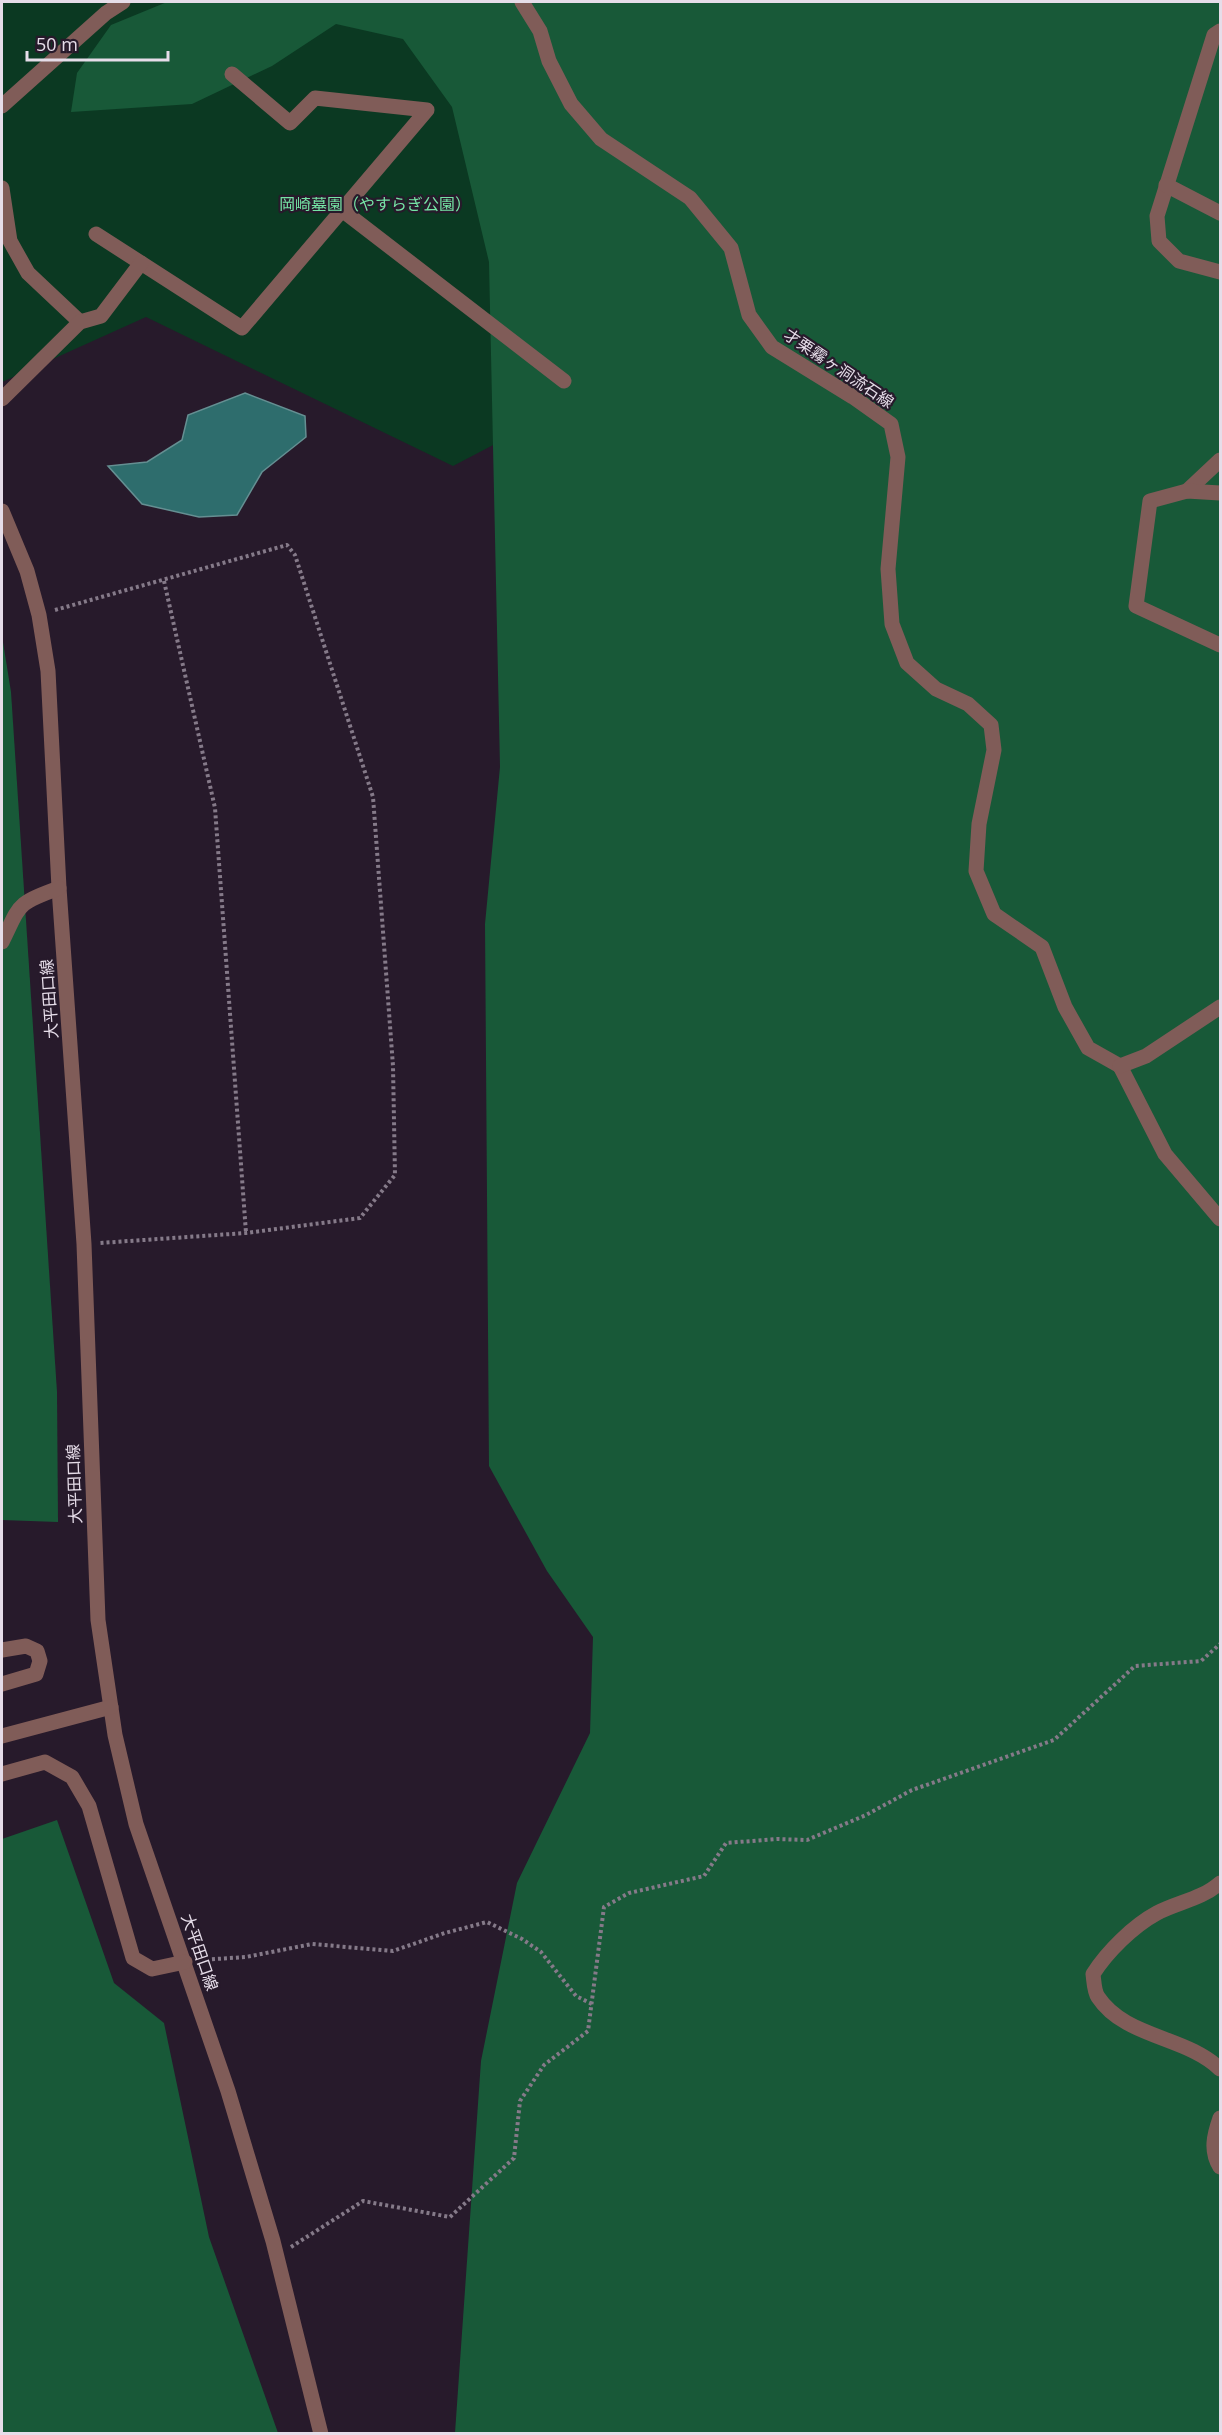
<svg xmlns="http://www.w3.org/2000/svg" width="1222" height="2435" viewBox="0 0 1222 2435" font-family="'Open Sans','Noto Sans JP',sans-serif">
<rect width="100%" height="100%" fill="#271a2b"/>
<!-- green -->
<polygon fill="#0b3922" points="2,2 498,2 597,391 453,466 146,317 2,382"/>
<!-- forest -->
<g fill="#185938">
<polygon points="167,2 1220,2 1220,2433 455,2433 481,2061 517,1883 590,1733 593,1637 547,1571 489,1466 485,924 500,767 489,262 452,107 403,39 336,24 272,66 192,104 71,112 77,73 111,25"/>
<polygon points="2,636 11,692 57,1392 58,1522 2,1520"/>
<polygon points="57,1820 114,1983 164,2023 209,2237 278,2433 2,2433 2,1839"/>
</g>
<!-- water -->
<polygon fill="#2e6d6d" stroke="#658f92" stroke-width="1.5" points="245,393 305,416 306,437 262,472 237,515 199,517 142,504 108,466 147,462 182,440 188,415"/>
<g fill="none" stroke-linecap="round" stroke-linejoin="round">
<!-- path -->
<g stroke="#857a89" stroke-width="4" stroke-dasharray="3 3" stroke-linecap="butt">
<polyline points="164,581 215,808 246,1233"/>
<polyline points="55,610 287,545 295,555 373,797 393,1066 395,1175 360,1218 246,1233 100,1243"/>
<polyline points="200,1960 246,1957 312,1944 393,1951 445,1933 487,1922 522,1939 541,1952 576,1996 592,2004"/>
<polyline points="291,2247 363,2201 450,2217 514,2158 520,2101 544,2065 588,2031 604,1907 629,1893 704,1876 726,1843 777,1839 807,1840 866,1815 912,1790 1054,1740 1135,1666 1201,1661 1220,1644"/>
</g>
<!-- minor -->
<g stroke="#805c58" stroke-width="15">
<polyline points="522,2 540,31 549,61 571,104 601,139 690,198 731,248 749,315 772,347 853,397 891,424 898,457 888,569 892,624 907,663 936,689 968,704 991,725 994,750 979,824 976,871 994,914 1042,947 1065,1007 1088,1048 1120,1066"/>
<polyline points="1220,31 1214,35 1157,216 1159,241 1179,261 1220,272"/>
<polyline points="2,106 106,13 123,2"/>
<polyline points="1166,185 1220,213"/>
<polyline points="2,188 10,241 28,273 80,322"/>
<polyline points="342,210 564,381"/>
<polyline points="96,234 242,328 427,110 315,98 290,123 232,74"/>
<polyline points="2,399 80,322 101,316 141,263"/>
<polyline points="1187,491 1220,460"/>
<polyline points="1220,493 1187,491 1150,501 1136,606 1220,645"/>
<polyline points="2,511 27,571 39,615 48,671 59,888 84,1244 98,1620 115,1735 136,1824 228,2091 273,2241 321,2434"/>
<path d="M2,942C21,903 16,904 59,888"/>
<polyline points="1120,1066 1165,1154 1220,1219"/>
<polyline points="1120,1066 1146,1056 1220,1007"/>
<polyline points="2,1650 26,1646 37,1651 40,1661 36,1674 2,1684"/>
<polyline points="2,1736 111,1707"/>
<polyline points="2,1774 45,1762 72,1777 89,1806 133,1958 152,1969 185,1962"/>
<path d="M1220,1883C1202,1899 1178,1902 1157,1913C1133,1926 1107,1952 1093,1974C1094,1981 1094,1991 1098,1997C1125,2038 1186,2036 1220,2069"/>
<path d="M1220,2118C1214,2135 1210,2151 1220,2167"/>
</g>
</g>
<g text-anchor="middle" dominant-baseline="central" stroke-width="4.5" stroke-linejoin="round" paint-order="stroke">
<!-- park labels -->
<g font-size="16" fill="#75e4a5" stroke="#271a2b">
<text x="375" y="204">岡崎墓園（やすらぎ公園）</text>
</g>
<!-- street labels -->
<g font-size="16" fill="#e6dde9" stroke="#271a2b">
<text transform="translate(839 368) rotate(34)">才栗霧ヶ洞流石線</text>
<text transform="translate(49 999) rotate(-94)">大平田口線</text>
<text transform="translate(74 1484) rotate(-92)">大平田口線</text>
<text transform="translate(200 1952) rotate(71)">大平田口線</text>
</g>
</g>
<!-- border -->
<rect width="1222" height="2435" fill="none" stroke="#e6dde9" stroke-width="6"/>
<!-- scale -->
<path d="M27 51v9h141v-9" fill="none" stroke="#e6dde9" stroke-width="3"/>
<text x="36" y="51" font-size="18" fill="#e6dde9" stroke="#271a2b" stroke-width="4.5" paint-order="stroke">50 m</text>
</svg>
